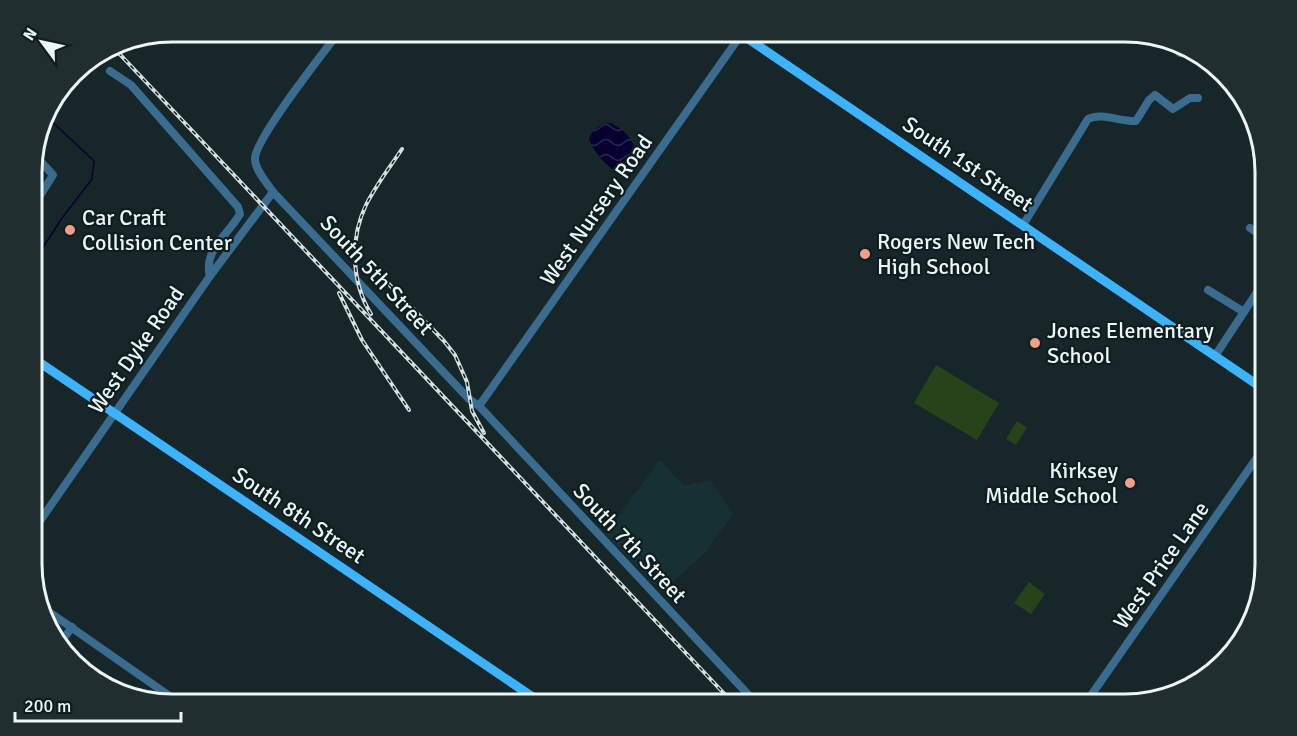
<svg xmlns="http://www.w3.org/2000/svg" width="1297" height="736" viewBox="0 0 1297 736" font-family="Signika,sans-serif">
<defs>
<pattern id="water-waves" width="16" height="10" patternUnits="userSpaceOnUse" patternTransform="scale(1.5)"><rect width="16" height="10" fill="#060130"/><path d="M0 5q4-4 8 0t8 0" fill="none" stroke="#2a274f"/></pattern>
</defs>
<rect width="100%" height="100%" fill="#172628"/>
<!-- built -->
<polygon fill="#173033" points="660,460 684,486 710,480 733,514 706,552 662,592 605,534"/>
<!-- green -->
<g fill="#27431a">
<polygon points="936,365 999,403 977,440 914,403"/>
<polygon points="1017,421 1027,428 1016,445 1006,439"/>
<polygon points="1029,582 1045,594 1031,614 1014,603"/>
</g>
<!-- water -->
<path fill="url(#water-waves)" d="M610,123C635,133 651,167 612,169C602,161 594,151 589,139C593,128 599,125 610,123Z"/>
<g fill="none" stroke-linecap="round" stroke-linejoin="round">
<!-- stream -->
<polyline stroke="#060130" stroke-width="1.5" points="33,263 62,218 92,179 94,161 45,115"/>
<!-- minor -->
<g stroke="#396c8e" stroke-width="8">
<path d="M339,32C324,52 254,140 255,159C255,170 267,183 273,192L469,399L479,406L757,704"/>
<polyline points="1180,53 1183,47"/>
<path d="M110,71L131,85L238,207L240,214C228,235 203,250 210,276"/>
<polyline points="33,207 53,175 33,153"/>
<path d="M1023,225L1088,119C1102,112 1121,122 1136,121L1149,100L1155,95L1173,109L1190,98H1198"/>
<polyline points="1250,228 1265,238"/>
<polyline points="1208,290 1244,312"/>
<polyline points="1215,356 1265,280"/>
<polyline points="479,406 743,32"/>
<polyline points="33,531 210,276 273,192"/>
<polyline points="42,607 181,704"/>
<polyline points="59,645 72,627"/>
<polyline points="1085,704 1265,446"/>
</g>
<!-- major -->
<g stroke="#3cb3fc" stroke-width="9">
<polyline points="738,32 1265,390"/>
<polyline points="33,358 543,704"/>
</g>
<defs>
<g id="rail">
<polyline points="112,46 734,704"/>
<polyline points="383,278 444,341 455,355 467,382 472,411 484,433"/>
<polyline points="339,293 362,340 409,410"/>
<path d="M371,314C351,282 350,238 366,205C376,185 390,167 402,149"/>
</g>
</defs>
<!-- rail casing -->
<use href="#rail" stroke="#d6e0e1" stroke-width="4"/>
<!-- rail -->
<use href="#rail" stroke="#0e1d1f" stroke-width="1.5" stroke-dasharray="4.5" stroke-linecap="butt"/>
</g>
<!-- markers -->
<g fill="#f49e8a" stroke="#0e1d1f" stroke-width="2">
<circle cx="70" cy="230" r="6"/>
<circle cx="865" cy="254" r="6"/>
<circle cx="1035" cy="343" r="6"/>
<circle cx="1130" cy="483" r="6"/>
</g>
<g text-anchor="middle" dominant-baseline="central" stroke-width="4.5" stroke-linejoin="round" paint-order="stroke">
<!-- street labels -->
<g font-size="22" fill="#ecf6f7" stroke="#0e1d1f">
<text transform="translate(968 164) rotate(34)">South 1st Street</text>
<text transform="translate(596 210) rotate(-55)">West Nursery Road</text>
<text transform="translate(377 275) rotate(47)">South 5th Street</text>
<text transform="translate(136 350) rotate(-55)">West Dyke Road</text>
<text transform="translate(299 515) rotate(34)">South 8th Street</text>
<text transform="translate(630 543) rotate(47)">South 7th Street</text>
<text transform="translate(1161 565) rotate(-55)">West Price Lane</text>
</g>
<!-- poi labels -->
<g font-size="22" fill="#ecf6f7" stroke="#0e1d1f" text-anchor="start">
<text x="82" y="217">Car Craft<tspan x="82" dy="25">Collision Center</tspan></text>
<text x="877" y="241">Rogers New Tech<tspan x="877" dy="25">High School</tspan></text>
<text x="1047" y="330">Jones Elementary<tspan x="1047" dy="25">School</tspan></text>
<text x="1118" y="470" text-anchor="end">Kirksey<tspan x="1118" dy="25">Middle School</tspan></text>
</g>
</g>
<!-- crop -->
<path d="M0 0H1297V736H0ZM172 42H1125A130 130 0 0 1 1255 172V564A130 130 0 0 1 1125 694H172A130 130 0 0 1 42 564V172A130 130 0 0 1 172 42Z" fill="#202e30" fill-rule="evenodd"/>
<path fill="none" stroke="#ecf6f7" stroke-width="3" d="M172 42H1125A130 130 0 0 1 1255 172V564A130 130 0 0 1 1125 694H172A130 130 0 0 1 42 564V172A130 130 0 0 1 172 42Z"/>
<!-- north arrow -->
<g transform="translate(42 42) rotate(303)" stroke="#0e1d1f" stroke-width="4.5" paint-order="stroke">
<path d="M0-4.5L10 22L0 15L-10 22Z" fill="#ecf6f7"/>
<text y="-9" font-size="16" font-weight="bold" text-anchor="middle" fill="#ecf6f7">N</text>
</g>
<!-- scale -->
<path d="M15 712v9h166v-9" fill="none" stroke="#ecf6f7" stroke-width="3"/>
<text x="24" y="712" font-size="18" fill="#ecf6f7" stroke="#0e1d1f" stroke-width="4.5" paint-order="stroke">200 m</text>
</svg>
